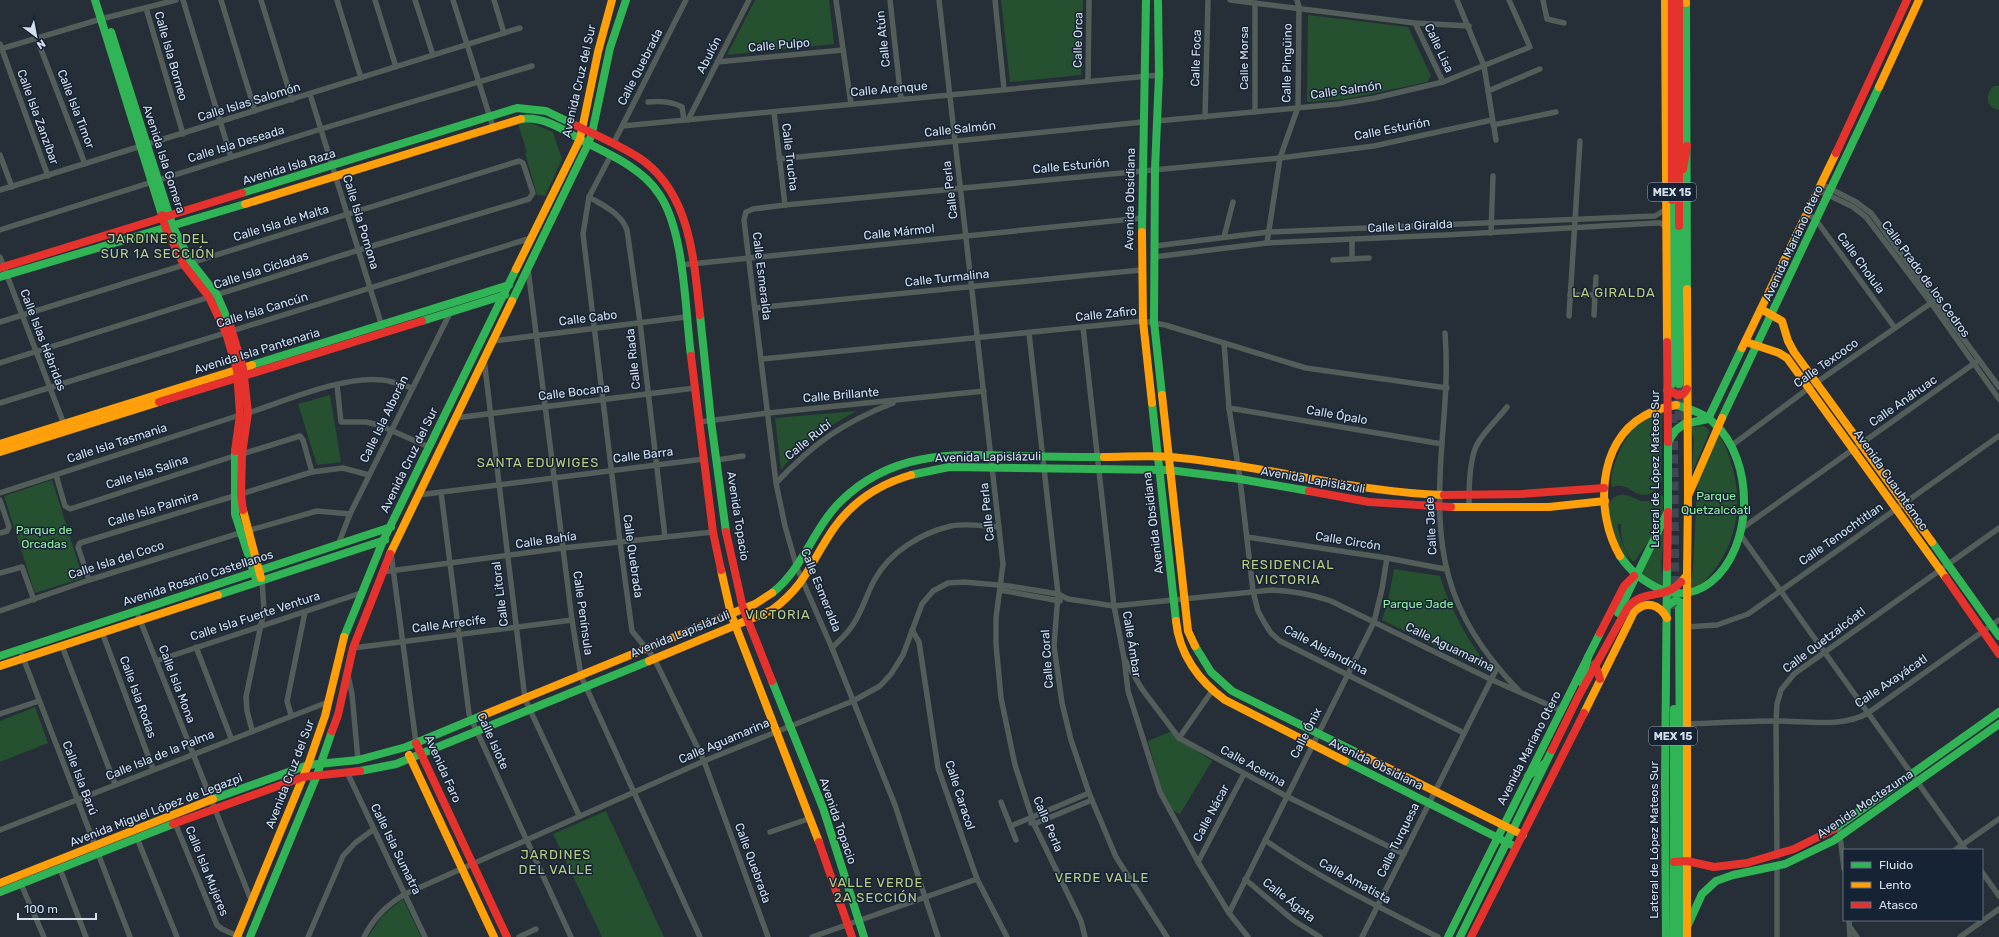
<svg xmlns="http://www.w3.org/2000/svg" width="1999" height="937" viewBox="0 0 1999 937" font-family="Rubik,sans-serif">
<rect width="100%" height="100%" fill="#262e38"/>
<!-- green -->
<g fill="#255131">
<polygon points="755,0 829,0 834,44 727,55"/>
<polygon points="1001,0 1083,0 1081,75 1010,82"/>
<polygon points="1308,15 1408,27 1431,76 1427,82 1346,99 1307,102"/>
<path d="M1994,86H1999V110C1986,108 1984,94 1994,86Z"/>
<polygon points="523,122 533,124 553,132 562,159 545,196 537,195 525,153 527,152 518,124"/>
<polygon points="330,395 341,462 317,465 298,404"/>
<path d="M857,411C828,426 801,444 781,470L775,418Z"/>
<path d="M1662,412L1661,475L1663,476C1661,487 1651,498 1639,494C1634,493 1630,488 1625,487C1621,485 1617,486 1612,487C1607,471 1627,432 1639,422C1646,417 1653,414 1662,412Z"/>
<polygon points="1704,426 1709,430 1709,433 1692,473 1694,438 1691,432 1691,427"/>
<path d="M1718,435C1725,443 1728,453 1731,463C1746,507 1734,557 1698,587H1689L1693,570L1697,485Z"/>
<polygon points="52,480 83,578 35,593 4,496"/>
<path d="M1661,495L1663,496C1667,520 1647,543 1634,562C1625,556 1620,535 1621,524H1617L1621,540L1631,564C1621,554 1593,499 1620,495C1636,493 1638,510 1661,495Z"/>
<path d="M1665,532C1666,539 1663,541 1663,547C1661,560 1660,573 1665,585L1664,587L1649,580L1641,572L1661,533Z"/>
<path d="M1394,569L1440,576C1450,610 1469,642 1490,670L1489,672L1382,620L1388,601Z"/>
<polygon points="35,707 48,743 0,762 0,721"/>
<polygon points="1172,731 1180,740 1212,761 1180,814 1172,810 1162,791 1148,741"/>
<polygon points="606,811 664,937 602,937 553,834"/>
<polygon points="403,899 421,937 368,937 382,916"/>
</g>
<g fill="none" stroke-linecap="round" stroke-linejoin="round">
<!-- primary-tunnel -->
<g stroke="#404953" stroke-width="9" stroke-dasharray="9 4.5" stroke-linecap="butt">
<polyline points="1679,384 1679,428"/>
<polyline points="1673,387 1675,609"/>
</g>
<!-- street -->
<g stroke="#535d5a" stroke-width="5.5">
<polyline points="183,0 231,157"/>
<polyline points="221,0 255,111"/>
<polyline points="261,0 292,100"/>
<polyline points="337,0 361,78"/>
<polyline points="375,0 396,67"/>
<polyline points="415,0 433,55"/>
<polyline points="453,0 493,127"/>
<polyline points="494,0 504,33"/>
<polyline points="836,0 851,104"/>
<polyline points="890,0 901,99"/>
<polyline points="939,0 1003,564 996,618 996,644 1001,698 1015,765 1034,824 1081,921 1085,937"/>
<polyline points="995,0 1004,89"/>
<polyline points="1230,0 1415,23 1469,26"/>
<polyline points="1457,0 1484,66 1496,140"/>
<polyline points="1543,0 1547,19 1564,23"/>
<polyline points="1255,3 1255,112"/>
<polyline points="146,8 183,134"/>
<polyline points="1415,23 1443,82"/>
<polyline points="37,39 85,164"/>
<polyline points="0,44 48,176"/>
<polyline points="0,49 101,19 176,0"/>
<polyline points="717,62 843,50"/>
<polyline points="1088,81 1089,0"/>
<polyline points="1488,91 1540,69"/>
<polyline points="310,94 384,333"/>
<path d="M648,102C660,101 671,101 682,107L684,120"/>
<polyline points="774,112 785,205"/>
<polyline points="1205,117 1208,0"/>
<polyline points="688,120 749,0"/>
<polyline points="1157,121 1339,104 1375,98 1443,82 1530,47 1509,0"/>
<polyline points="1493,125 1556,112"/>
<polyline points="622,126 1159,75"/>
<polyline points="613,144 686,0"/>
<polyline points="0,155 12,187"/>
<polyline points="611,155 589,197 583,234 620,542 632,631 654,658 704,761 768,937"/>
<polyline points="779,159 1143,122"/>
<polyline points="1821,184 1856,202 1871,213 1999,387"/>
<polyline points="0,190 520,28"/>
<polyline points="1818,190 1853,207 1866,217 1931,303 1999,399"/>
<path d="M589,197C604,206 621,213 627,230L640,322L665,537"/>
<polyline points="1807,213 1816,220 1895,328"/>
<polyline points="0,230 321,129 532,66"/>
<polyline points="1491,233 1493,176"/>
<polyline points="1224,237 1233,202"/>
<polyline points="1267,243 1280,158 1298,107 1299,7 1297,0"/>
<polyline points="1155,246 1268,232 1655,216 1665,210"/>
<polyline points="0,257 65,427"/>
<polyline points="1154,257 1267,243 1445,235 1656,223 1661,223 1666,227"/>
<polyline points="1352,258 1352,239"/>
<polyline points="1333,260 1369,258"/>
<polyline points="681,265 1142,218"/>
<polyline points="528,269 572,620 581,676 700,937"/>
<polyline points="1570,295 1595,295 1596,277"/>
<polyline points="755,308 1141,270"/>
<polyline points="1594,315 1595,295"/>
<polyline points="1569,316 1580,141"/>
<polyline points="0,322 519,161 523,163 533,193 529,199 359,250 0,363"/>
<polyline points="1083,327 1114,606 1124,658 1128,691 1160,792 1198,862 1229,913 1248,937"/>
<polyline points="1029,333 1058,594 1054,646 1062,703 1071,740 1089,793 1116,857 1167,937"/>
<path d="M1445,333C1448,370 1445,406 1442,442C1434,550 1442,610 1519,691"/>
<polyline points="493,341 686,317"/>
<polyline points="1224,343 1229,408 1240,479 1253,591 1258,611 1264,622 1271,633 1280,641 1464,733"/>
<polyline points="484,359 525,699 579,815"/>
<polyline points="761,359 1143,321 1165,325 1306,368 1447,388"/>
<polyline points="337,385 341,422 366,422 379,425 429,447"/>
<polyline points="0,403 531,238"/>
<polyline points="1229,408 1442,444"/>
<path d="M248,413C285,401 345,375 382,380C393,381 402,385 412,388"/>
<polyline points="455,418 695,388"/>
<polyline points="700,422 768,413 984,391"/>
<polyline points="1731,446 1817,382 1934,301"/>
<polyline points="242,454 300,436 303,440 312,472"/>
<polyline points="717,460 743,456"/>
<polyline points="56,475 65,506 70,509 234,456"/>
<path d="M776,483C814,443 842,423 893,403"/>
<polyline points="441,492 469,714 571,937"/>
<polyline points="0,493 240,415"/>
<polyline points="241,494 312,472 343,468 369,475"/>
<polyline points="418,495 704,459"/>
<polyline points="0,500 9,527 7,531 0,533"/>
<path d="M1469,508C1469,490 1469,469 1474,452C1478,437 1498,419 1507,407"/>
<polyline points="1741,529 1979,360"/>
<polyline points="247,531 317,511 350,514"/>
<polyline points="1740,534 1966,850"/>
<polyline points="1247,537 1387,558 1445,569"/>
<polyline points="338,545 350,514 451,311"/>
<polyline points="391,553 416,743"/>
<polyline points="382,572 563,548 713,532"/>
<polyline points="0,573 22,567 34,600"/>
<polyline points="89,580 78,547 80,543 234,496"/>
<polyline points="1000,590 1060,601"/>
<polyline points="136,610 251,900"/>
<polyline points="0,611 89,580 240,533"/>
<polyline points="1686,627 1717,625 1748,614 1999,436"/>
<polyline points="912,630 919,642 938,768 977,879 1007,937"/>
<polyline points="102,632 153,769"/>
<polyline points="62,646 115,784"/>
<polyline points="196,647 231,738"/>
<polyline points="353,648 572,620"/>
<path d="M832,648C840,640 849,632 854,623C863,609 867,593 875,579C890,552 921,533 951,526C966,523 983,526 999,527"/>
<polyline points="22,655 130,937"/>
<polyline points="1125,660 1142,689 1179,738 1286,796 1404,854"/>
<polyline points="156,661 361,593"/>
<polyline points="348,675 352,694 358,760"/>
<polyline points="0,714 39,701"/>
<polyline points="291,715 287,701 305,612"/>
<path d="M1687,724C1717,723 1747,721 1777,721C1806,721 1842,728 1868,713L1999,620"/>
<polyline points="252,730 247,711 246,697 264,610 262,580"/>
<polyline points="1179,738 1212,691"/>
<polyline points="347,772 425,937"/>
<polyline points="1001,802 1016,840"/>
<polyline points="175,823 217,925 222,929 240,937"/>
<polyline points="1031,823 1034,824 1092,800"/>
<polyline points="1011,826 1089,793"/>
<polyline points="1839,827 1844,869"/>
<polyline points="0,830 328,702"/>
<polyline points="770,832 811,818"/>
<polyline points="137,838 177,937"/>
<path d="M1265,840C1319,878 1379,907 1438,937"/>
<polyline points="1955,850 1999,819"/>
<polyline points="1777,856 1776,721 1777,704 1781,690 1794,674 1999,528"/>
<polyline points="1198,862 1244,774"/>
<polyline points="60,869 86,937"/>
<polyline points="1982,872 1999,896"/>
<polyline points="1245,879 1293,920 1320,937"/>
<polyline points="21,884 44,937"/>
<polyline points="1229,913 1374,622 1382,589 1387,558"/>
<polyline points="1849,920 1850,937"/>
<polyline points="1850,927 1857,937"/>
<polyline points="308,937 343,856 355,843 374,829"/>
<path d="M364,937C374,917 387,905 405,894L704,761L853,701L880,686L891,674L903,655L922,604L933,591L948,583L964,582L1009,586L1058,594L1068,599L1114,606L1272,590C1293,591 1311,594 1331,601L1490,679L1562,711"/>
<polyline points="519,937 536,929"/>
<polyline points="812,937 977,879"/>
<polyline points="938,937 895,805 832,648 797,568 785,526 776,483 744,220 746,212 753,209 785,205 1280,158 1374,146 1492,120"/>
<polyline points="1362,937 1497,668"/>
<polyline points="1777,937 1777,867"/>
<polyline points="1960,937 1999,909"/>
</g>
<!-- fast -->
<g stroke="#30b455" stroke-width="8">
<polyline points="95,0 162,215"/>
<polyline points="1158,0 1159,75 1155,169 1154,322 1162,395"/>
<polyline points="1686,0 1687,289"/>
<polyline points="111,32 173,227 191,262 217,295 230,325"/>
<path d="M521,119C545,116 565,131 585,142C611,155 643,169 659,194C685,231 685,311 691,356"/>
<polyline points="242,193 517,108 546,111 573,124"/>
<polyline points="1672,200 1672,384"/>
<polyline points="1679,226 1679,384"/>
<polyline points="1142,232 1146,0"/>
<polyline points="0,277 245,204"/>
<polyline points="512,301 588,144 592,133 610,48 626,0"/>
<polyline points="700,315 711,421 726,532"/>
<polyline points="422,321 505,295"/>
<polyline points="252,365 509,285"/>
<polyline points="1152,403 1176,621"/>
<polyline points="1722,418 1879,87"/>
<polyline points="235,451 235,514 257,582"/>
<polyline points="911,475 949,467 1169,470 1240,479 1309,491"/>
<polyline points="1932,542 1999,636"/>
<path d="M1620,556C1630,571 1646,583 1662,590C1680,596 1696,594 1711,582C1754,547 1755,461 1714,423C1704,413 1689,409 1676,405"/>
<path d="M772,593C803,569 813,529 840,502C893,449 957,454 1025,456C1052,457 1078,457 1104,457"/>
<polyline points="218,595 385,540"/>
<polyline points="1667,606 1676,600 1686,605"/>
<polyline points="1679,609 1681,937"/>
<polyline points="1618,613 1668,511 1668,442 1675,431 1684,424 1708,419 1742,348"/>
<polyline points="344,637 383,541 516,269"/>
<polyline points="1195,646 1211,672 1232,691 1360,754"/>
<polyline points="0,656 391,527"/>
<polyline points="772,681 823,808 864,937"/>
<polyline points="1582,683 1588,657"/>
<polyline points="1674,709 1674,937"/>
<polyline points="1345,761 1516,847"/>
<polyline points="360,771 396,764 649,661"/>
<polyline points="1528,776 1544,764"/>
<polyline points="213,799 308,765 358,760 406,747 481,716"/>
<polyline points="1834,829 1999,712"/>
<polyline points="0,892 173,824"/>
<polyline points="1687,927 1702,894 1716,881 1733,875 1785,864 1833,841 1999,724"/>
<polyline points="250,937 317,775 332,731"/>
<polyline points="1448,937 1600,633"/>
<polyline points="1460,937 1552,750"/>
<polyline points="1666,937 1665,783 1667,567"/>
</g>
<!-- slow -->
<g stroke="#ff9f0a" stroke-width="8">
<polyline points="1665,0 1667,342"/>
<polyline points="1685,0 1686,3"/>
<polyline points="1879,87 1919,0"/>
<polyline points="245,204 521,119"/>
<polyline points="1142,232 1143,321 1152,403"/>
<polyline points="516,269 580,139 598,52 612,0"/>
<polyline points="1687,289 1688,495"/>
<polyline points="1761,309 1782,321 1788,341 1794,352 1932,542"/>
<polyline points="1746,342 1779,353 1787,358 1946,578"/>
<polyline points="1742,348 1836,153"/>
<polyline points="1162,395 1188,631 1195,646"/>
<polyline points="0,444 252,365"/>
<polyline points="0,452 159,402"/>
<path d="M1104,457C1126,457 1149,455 1171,457C1263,465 1352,492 1444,495"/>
<polyline points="1451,507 1549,507 1605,501"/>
<polyline points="243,510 261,578"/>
<polyline points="390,554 512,301"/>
<path d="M1620,556C1595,514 1597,442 1644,416C1654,410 1665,407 1676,405"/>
<polyline points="721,570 731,614 819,842"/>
<polyline points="1687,575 1687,937"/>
<polyline points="1681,582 1687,575 1688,496 1722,418"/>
<path d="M1176,621C1179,654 1199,681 1225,700L1345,761"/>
<path d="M649,661L772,610C807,584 811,561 834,528C853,501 880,484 911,475"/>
<polyline points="0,666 218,595"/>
<path d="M1584,713L1634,612C1646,600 1659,604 1667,618"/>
<polyline points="481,716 755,604 772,593"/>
<polyline points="1360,754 1523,835"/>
<polyline points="409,755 494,937"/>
<polyline points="0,883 213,799"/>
<polyline points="237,937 308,765 325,716 344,637"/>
</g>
<!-- jam -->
<g stroke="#e5322d" stroke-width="8">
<polyline points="1672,0 1672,200"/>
<polyline points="1679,0 1679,226"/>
<path d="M573,124C595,135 625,147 645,162C691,198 694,262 700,315"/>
<polyline points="1836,153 1907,0"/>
<polyline points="1683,169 1687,146"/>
<polyline points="162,215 166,229 184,265 209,297 226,333 237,370 240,415 235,451"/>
<polyline points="0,268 242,193"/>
<polyline points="230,325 243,368 248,413 242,454 241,494 243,510"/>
<polyline points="1667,342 1668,442"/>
<polyline points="691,356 713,532 721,570"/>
<polyline points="1667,390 1678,395 1683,394 1687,389"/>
<polyline points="159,402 422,321"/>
<polyline points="1309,491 1369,502 1451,507"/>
<polyline points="1444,495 1522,494 1604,488"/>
<polyline points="726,532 743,608 772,681"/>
<polyline points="1667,567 1668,512"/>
<polyline points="1946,578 1999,654"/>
<polyline points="1600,633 1624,586 1634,576"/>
<polyline points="1595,664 1600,679"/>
<polyline points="332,731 338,715 353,648 390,554"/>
<polyline points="416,743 507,937"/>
<path d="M1552,750L1578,697L1628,607C1643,589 1664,600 1681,582"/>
<polyline points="173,824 303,777 360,771"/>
<polyline points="819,842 852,937"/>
<polyline points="1674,862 1687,861 1714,867 1747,863 1794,849 1834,829"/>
<polyline points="1471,937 1584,713"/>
</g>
</g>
<g text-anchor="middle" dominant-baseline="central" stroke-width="3" stroke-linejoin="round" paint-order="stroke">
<!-- shield labels -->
<g fill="#152335" stroke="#9ca7b5" stroke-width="1">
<rect x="1648" y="183" width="48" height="18" rx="3"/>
<rect x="1649" y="727" width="48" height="18" rx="3"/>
</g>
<g font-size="11" font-weight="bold" fill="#d6e0ec">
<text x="1672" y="192">MEX 15</text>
<text x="1673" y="736">MEX 15</text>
</g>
<!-- street labels -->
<g font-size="12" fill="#d6e0ec" stroke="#152335">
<text transform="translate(883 39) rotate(-96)">Calle Atún</text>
<text transform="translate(1078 40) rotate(-89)">Calle Orca</text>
<text transform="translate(779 45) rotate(-5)">Calle Pulpo</text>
<text transform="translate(1439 48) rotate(65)">Calle Lisa</text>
<text transform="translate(709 55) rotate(-63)">Abulón</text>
<text transform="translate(171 56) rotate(74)">Calle Isla Borneo</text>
<text transform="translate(1196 58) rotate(-88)">Calle Foca</text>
<text transform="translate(1244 58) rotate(-90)">Calle Morsa</text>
<text transform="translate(1287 63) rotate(-89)">Calle Pingüino</text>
<text transform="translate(640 67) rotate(-63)">Calle Quebrada</text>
<text transform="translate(579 81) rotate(-77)">Avenida Cruz del Sur</text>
<text transform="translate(889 89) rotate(-5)">Calle Arenque</text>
<text transform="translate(1346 90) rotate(-8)">Calle Salmón</text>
<text transform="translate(249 102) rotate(-17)">Calle Islas Salomón</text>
<text transform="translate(76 109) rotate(69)">Calle Isla Timor</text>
<text transform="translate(38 117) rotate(70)">Calle Isla Zanzíbar</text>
<text transform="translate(960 129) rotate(-6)">Calle Salmón</text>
<text transform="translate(1392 129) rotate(-11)">Calle Esturión</text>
<text transform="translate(236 144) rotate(-17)">Calle Isla Deseada</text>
<text transform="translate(790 157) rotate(83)">Calle Trucha</text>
<text transform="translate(164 159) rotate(72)">Avenida Isla Gomera</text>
<text transform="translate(1071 166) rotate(-5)">Calle Esturión</text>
<text transform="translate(289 167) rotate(-17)">Avenida Isla Raza</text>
<text transform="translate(950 190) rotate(-97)">Calle Perla</text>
<text transform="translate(1130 199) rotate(-89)">Avenida Obsidiana</text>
<text transform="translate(361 222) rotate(73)">Calle Isla Pomona</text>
<text transform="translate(281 223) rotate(-17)">Calle Isla de Malta</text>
<text transform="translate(1410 226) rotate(-3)">Calle La Giralda</text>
<text transform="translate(899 232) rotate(-6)">Calle Mármol</text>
<text transform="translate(1793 243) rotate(-65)">Avenida Mariano Otero</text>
<text transform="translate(1861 263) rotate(54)">Calle Cholula</text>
<text transform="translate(261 270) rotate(-18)">Calle Isla Cícladas</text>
<text transform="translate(762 276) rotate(83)">Calle Esmeralda</text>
<text transform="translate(947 278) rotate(-6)">Calle Turmalina</text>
<text transform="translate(1926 279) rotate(54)">Calle Prado de los Cedros</text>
<text transform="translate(262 310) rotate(-17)">Calle Isla Cancún</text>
<text transform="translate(1106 314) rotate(-6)">Calle Zafiro</text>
<text transform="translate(588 318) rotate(-7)">Calle Cabo</text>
<text transform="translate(43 340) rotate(69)">Calle Islas Hébridas</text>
<text transform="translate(257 351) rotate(-17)">Avenida Isla Pantenaria</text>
<text transform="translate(633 359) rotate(-96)">Calle Riada</text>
<text transform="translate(1826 363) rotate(-35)">Calle Texcoco</text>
<text transform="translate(574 392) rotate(-7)">Calle Bocana</text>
<text transform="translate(841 395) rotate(-5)">Calle Brillante</text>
<text transform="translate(1903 401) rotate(-35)">Calle Anáhuac</text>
<text transform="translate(1337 415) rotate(10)">Calle Ópalo</text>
<text transform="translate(384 419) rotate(-64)">Calle Isla Alborán</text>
<text transform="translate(808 440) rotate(-39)">Calle Rubí</text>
<text transform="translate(117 443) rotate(-18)">Calle Isla Tasmania</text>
<text transform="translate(643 455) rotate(-7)">Calle Barra</text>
<text transform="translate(988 457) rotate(-1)">Avenida Lapislázuli</text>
<text transform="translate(409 460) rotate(-64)">Avenida Cruz del Sur</text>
<text transform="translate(1655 469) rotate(-90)">Lateral de López Mateos Sur</text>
<text transform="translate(147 472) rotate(-18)">Calle Isla Salina</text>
<text transform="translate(1313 480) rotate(10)">Avenida Lapislázuli</text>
<text transform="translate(1891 480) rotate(55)">Avenida Cuauhtémoc</text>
<text transform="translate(153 509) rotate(-17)">Calle Isla Palmira</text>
<text transform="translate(987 512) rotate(-96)">Calle Perla</text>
<text transform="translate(738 516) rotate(81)">Avenida Topacio</text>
<text transform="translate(1153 523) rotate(-97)">Avenida Obsidiana</text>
<text transform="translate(1431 526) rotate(-93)">Calle Jade</text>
<text transform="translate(1841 534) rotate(-35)">Calle Tenochtitlan</text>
<text transform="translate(546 540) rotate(-8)">Calle Bahía</text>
<text transform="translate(1348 541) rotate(9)">Calle Circón</text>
<text transform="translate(633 556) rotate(82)">Calle Quebrada</text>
<text transform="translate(116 560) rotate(-18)">Calle Isla del Coco</text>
<text transform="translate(198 578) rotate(-18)">Avenida Rosario Castellanos</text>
<text transform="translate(821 590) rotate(68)">Calle Esmeralda</text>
<text transform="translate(500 594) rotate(-97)">Calle Litoral</text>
<text transform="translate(583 613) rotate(82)">Calle Península</text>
<text transform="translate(255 616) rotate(-18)">Calle Isla Fuerte Ventura</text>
<text transform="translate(449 624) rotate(-7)">Calle Arrecife</text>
<text transform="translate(680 634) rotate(-22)">Avenida Lapislázuli</text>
<text transform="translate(1824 640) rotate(-37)">Calle Quetzalcóatl</text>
<text transform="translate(1132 644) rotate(81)">Calle Ámbar</text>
<text transform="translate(1450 647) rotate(26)">Calle Aguamarina</text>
<text transform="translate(1326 650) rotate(28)">Calle Alejandrina</text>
<text transform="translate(1047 659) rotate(-94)">Calle Coral</text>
<text transform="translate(1891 681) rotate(-34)">Calle Axayácatl</text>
<text transform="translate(177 684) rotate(69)">Calle Isla Mona</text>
<text transform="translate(138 697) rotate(70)">Calle Isla Rodas</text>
<text transform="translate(1306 733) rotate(-63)">Calle Ónix</text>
<text transform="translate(493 741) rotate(66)">Calle Islote</text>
<text transform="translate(724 741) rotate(-23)">Calle Aguamarina</text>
<text transform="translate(1529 748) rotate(-63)">Avenida Mariano Otero</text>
<text transform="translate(160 755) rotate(-22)">Calle Isla de la Palma</text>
<text transform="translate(1376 764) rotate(26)">Avenida Obsidiana</text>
<text transform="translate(1253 766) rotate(29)">Calle Acerina</text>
<text transform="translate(443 769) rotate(66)">Avenida Faro</text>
<text transform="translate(290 774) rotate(-69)">Avenida Cruz del Sur</text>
<text transform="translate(80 778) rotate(69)">Calle Isla Barú</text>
<text transform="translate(960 795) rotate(72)">Calle Caracol</text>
<text transform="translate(1865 804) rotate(-34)">Avenida Moctezuma</text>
<text transform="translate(156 810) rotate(-21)">Avenida Miguel López de Legazpi</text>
<text transform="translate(1211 813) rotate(-62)">Calle Nácar</text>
<text transform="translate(838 821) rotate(71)">Avenida Topacio</text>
<text transform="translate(1048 824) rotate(67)">Calle Perla</text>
<text transform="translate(1398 840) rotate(-64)">Calle Turquesa</text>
<text transform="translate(1654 840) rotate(-90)">Lateral de López Mateos Sur</text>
<text transform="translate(396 849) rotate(64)">Calle Isla Sumatra</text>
<text transform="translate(753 863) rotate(70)">Calle Quebrada</text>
<text transform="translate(207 871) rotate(68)">Calle Isla Mujeres</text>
<text transform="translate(1355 881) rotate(29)">Calle Amatista</text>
<text transform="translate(1289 900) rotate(38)">Calle Ágata</text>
</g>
<!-- park labels -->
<g font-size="12" fill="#91eea2" stroke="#152335">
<text x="1716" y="496">Parque<tspan x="1716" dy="14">Quetzalcóatl</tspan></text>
<text x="44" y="530">Parque de<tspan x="44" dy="14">Orcadas</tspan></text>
<text x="1418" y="604">Parque Jade</text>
</g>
<!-- neighbourhood labels -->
<g font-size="13" letter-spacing="1" fill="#bdcd81" stroke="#152335">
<text x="158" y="238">JARDINES DEL<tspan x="158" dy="15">SUR 1A SECCIÓN</tspan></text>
<text x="1614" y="292">LA GIRALDA</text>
<text x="538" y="462">SANTA EDUWIGES</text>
<text x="1288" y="564">RESIDENCIAL<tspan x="1288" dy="15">VICTORIA</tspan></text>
<text x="778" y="614">VICTORIA</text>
<text x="556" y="854">JARDINES<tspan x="556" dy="15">DEL VALLE</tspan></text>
<text x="1102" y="877">VERDE VALLE</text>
<text x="876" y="882">VALLE VERDE<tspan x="876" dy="15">2A SECCIÓN</tspan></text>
</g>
</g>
<!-- legend -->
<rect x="1843" y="849" width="140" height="72" fill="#152335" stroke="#626f7e"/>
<rect x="1851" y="862" width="20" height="6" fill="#30b455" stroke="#626f7e"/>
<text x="1879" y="869" font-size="12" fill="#d6e0ec">Fluido</text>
<rect x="1851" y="882" width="20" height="6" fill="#ff9f0a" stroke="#626f7e"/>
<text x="1879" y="889" font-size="12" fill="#d6e0ec">Lento</text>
<rect x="1851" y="902" width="20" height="6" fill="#e5322d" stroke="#626f7e"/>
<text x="1879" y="909" font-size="12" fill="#d6e0ec">Atasco</text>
<!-- north arrow -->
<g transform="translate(36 36) rotate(148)" stroke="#152335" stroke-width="3" paint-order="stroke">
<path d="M0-3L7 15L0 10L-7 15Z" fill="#d6e0ec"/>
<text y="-6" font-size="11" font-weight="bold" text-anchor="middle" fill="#d6e0ec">N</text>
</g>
<!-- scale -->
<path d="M18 913v6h78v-6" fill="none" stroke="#d6e0ec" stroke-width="2"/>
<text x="24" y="913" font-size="12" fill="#d6e0ec" stroke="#152335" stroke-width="3" paint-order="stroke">100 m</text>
</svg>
